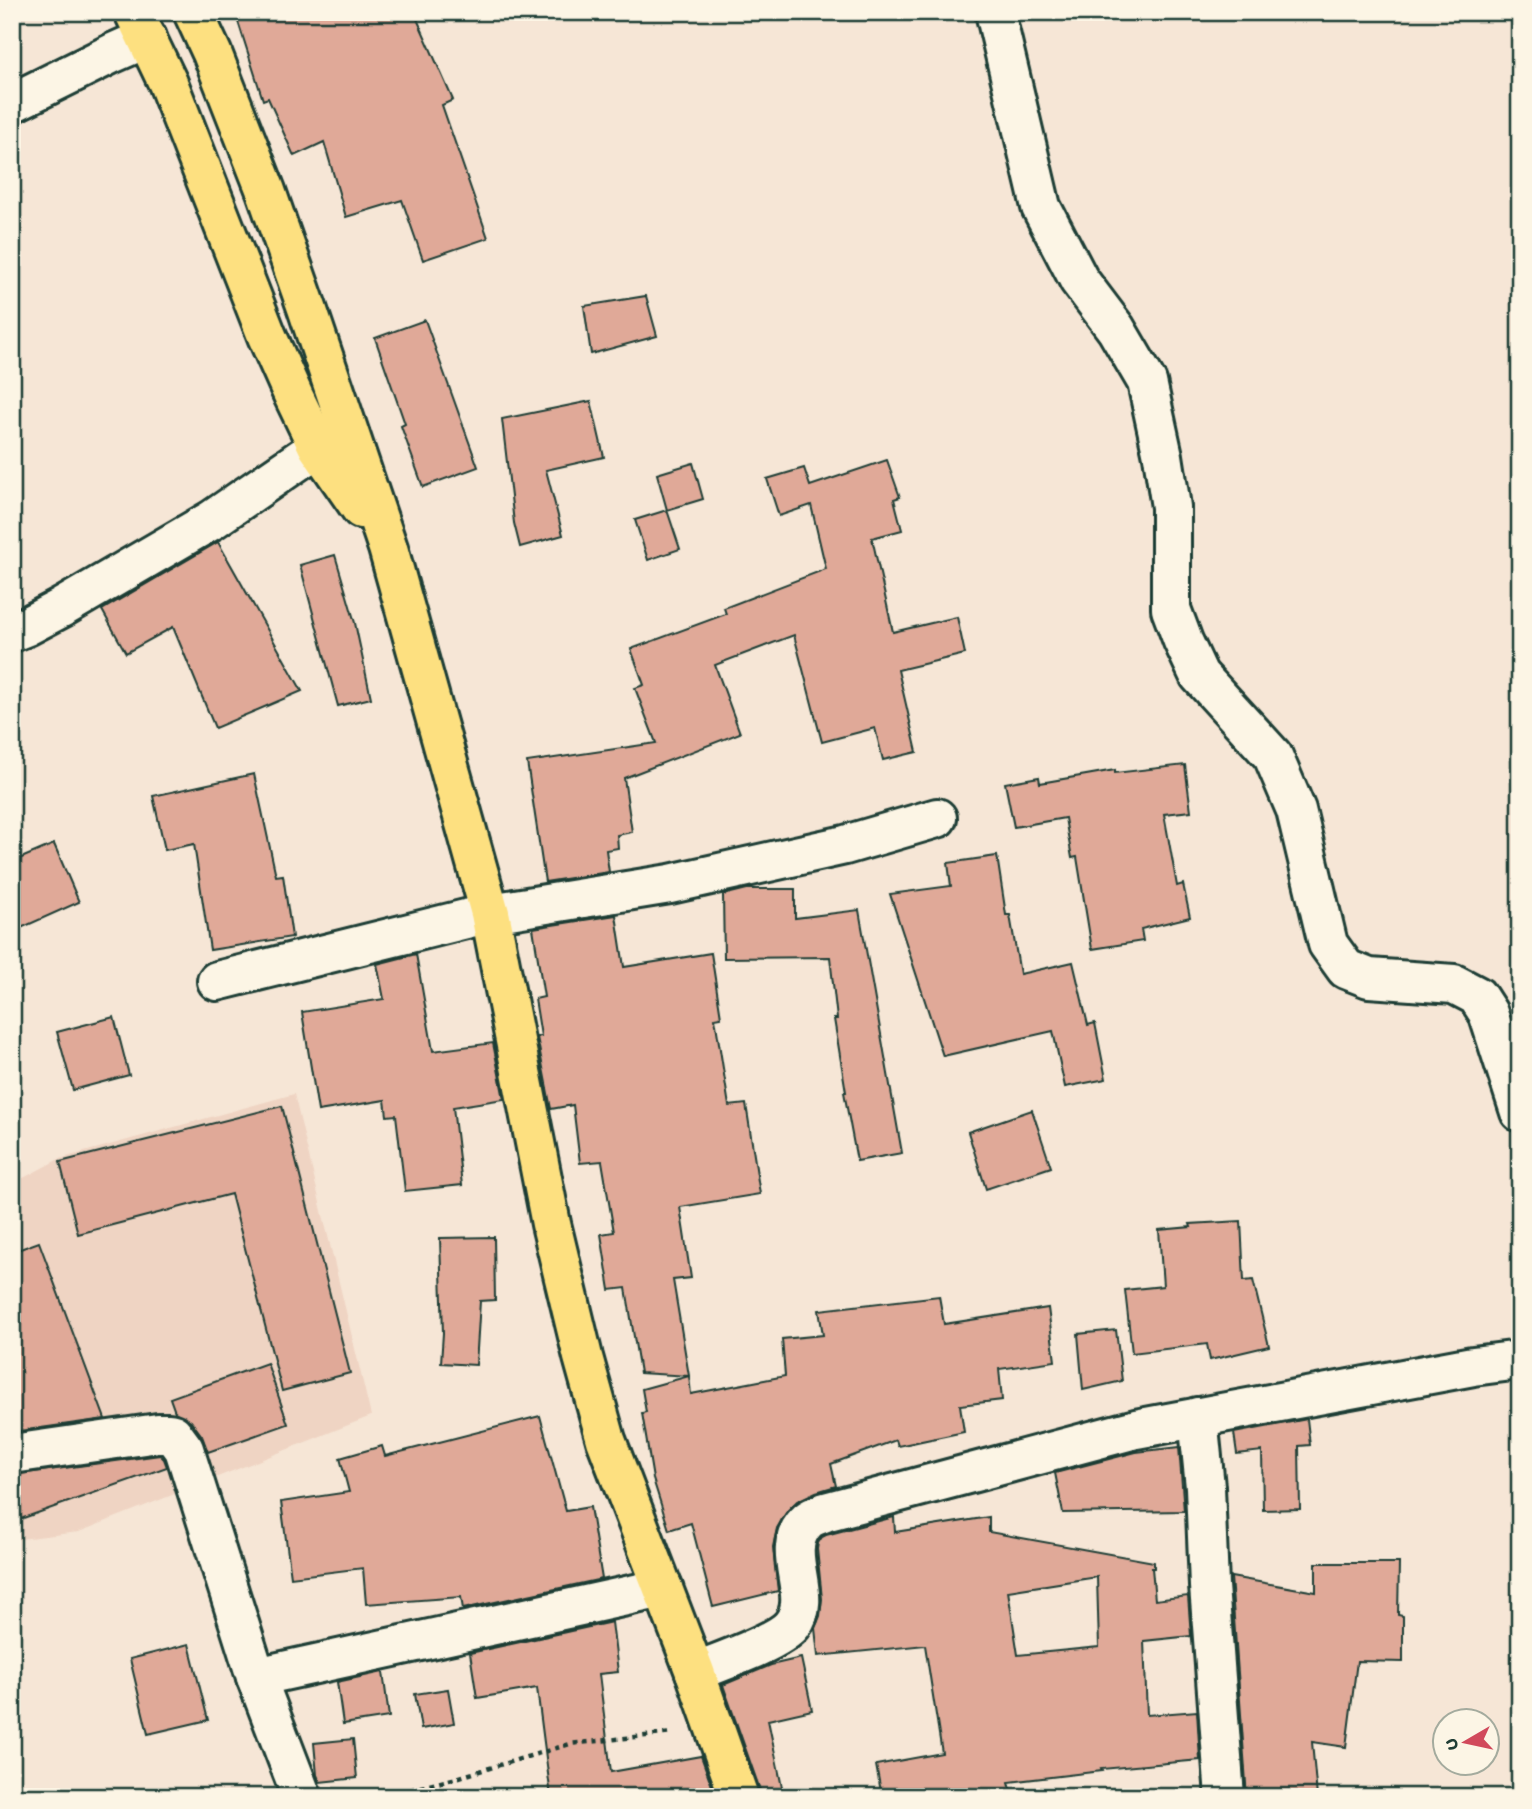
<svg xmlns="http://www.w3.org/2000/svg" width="1532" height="1809" viewBox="0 0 1532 1809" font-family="'Gochi Hand',sans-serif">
<rect width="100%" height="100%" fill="#f6e6d6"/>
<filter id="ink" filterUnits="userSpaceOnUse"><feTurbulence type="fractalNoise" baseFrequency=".0143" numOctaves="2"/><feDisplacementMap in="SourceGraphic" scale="14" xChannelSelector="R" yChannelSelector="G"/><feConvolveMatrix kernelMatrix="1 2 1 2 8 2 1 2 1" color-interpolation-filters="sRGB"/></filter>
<g filter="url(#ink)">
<!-- built -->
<polygon fill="#efd4c3" points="294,1094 371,1416 79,1532 12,1540 12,1184 59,1159"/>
<!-- building -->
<g fill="#e0a998" stroke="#1f3d34" stroke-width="2" fill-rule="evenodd">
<polygon points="235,12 414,12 453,100 442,105 488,238 423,260 402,200 346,217 324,142 294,156 268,98 263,100"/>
<polygon points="646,296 657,336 591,354 584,306"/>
<polygon points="425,320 478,467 423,487 401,426 405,424 375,338"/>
<polygon points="591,401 604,457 546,470 563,535 520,547 514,523 502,419"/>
<polygon points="887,460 900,497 894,499 902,530 872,538 893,632 957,617 965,654 898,670 917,752 883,760 875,728 822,742 794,635 715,665 740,733 624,778 632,832 617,835 618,848 606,850 609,872 545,882 527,762 656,743 635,688 644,685 631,649 726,614 724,608 826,569 811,505 779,516 767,479 804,468 810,486"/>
<polygon points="693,463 703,499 667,510 657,474"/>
<polygon points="667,510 680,549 648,560 635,520"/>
<polygon points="218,542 302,691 215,728 173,627 126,653 102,610"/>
<polygon points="335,555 355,623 371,698 338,706 300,565"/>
<polygon points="1185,765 1191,811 1164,814 1177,886 1183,884 1190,917 1141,929 1143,941 1092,949 1077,857 1072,858 1065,818 1014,827 1005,783 1039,777 1040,783 1115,770 1115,773"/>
<polygon points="254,774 276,876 283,875 292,937 210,950 194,844 165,850 153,796"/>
<polygon points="54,844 79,902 12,932 12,862"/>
<polygon points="997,856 1006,915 1010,915 1020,974 1073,962 1088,1025 1095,1023 1106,1079 1065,1087 1053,1031 943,1056 890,894 951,886 948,863"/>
<polygon points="747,889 795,889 795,918 859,910 902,1153 857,1161 844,1092 846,1092 834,1019 837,1019 830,957 724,958 723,895"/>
<polygon points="616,915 624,967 711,953 721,1017 715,1018 729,1106 746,1104 760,1194 680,1207 691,1278 673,1280 689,1376 640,1373 626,1288 610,1290 601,1234 614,1232 602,1161 580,1163 573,1105 551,1109 537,1037 541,1036 535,999 544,997 533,928"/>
<polygon points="416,954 433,1051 493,1043 504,1099 453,1107 462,1185 405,1191 396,1115 387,1116 385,1100 318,1111 302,1012 384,999 377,964"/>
<polygon points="114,1017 129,1075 73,1090 57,1032"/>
<polygon points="282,1106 350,1373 282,1391 231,1194 78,1234 60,1162"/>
<polygon points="1032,1110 1051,1167 986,1189 968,1132"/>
<polygon points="1241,1221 1244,1281 1253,1280 1269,1346 1210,1360 1207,1344 1132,1353 1125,1290 1163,1286 1159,1230 1191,1227 1190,1224"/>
<polygon points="494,1237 495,1300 480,1301 476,1365 441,1363 443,1333 440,1238"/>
<polygon points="39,1242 105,1419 12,1432 12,1252"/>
<polygon points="939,1296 944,1324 1048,1308 1055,1361 999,1369 1002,1400 960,1405 964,1432 898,1446 896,1440 831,1464 836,1486 816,1492 797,1501 788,1510 777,1528 773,1547 778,1591 713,1607 691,1523 669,1530 653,1479 642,1413 646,1412 642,1389 689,1376 691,1394 785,1376 782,1339 823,1335 819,1310"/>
<polygon points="1116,1330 1122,1381 1083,1390 1078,1334"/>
<polygon points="267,1363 288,1424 208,1452 202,1436 191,1421 175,1412 170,1398"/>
<polygon points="540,1416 566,1511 590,1507 602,1579 463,1609 461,1597 366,1604 363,1568 291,1577 281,1502 349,1492 340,1458 382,1446 385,1456"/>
<polygon points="1307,1419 1310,1445 1299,1446 1300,1509 1263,1510 1262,1451 1237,1454 1234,1433"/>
<polygon points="1179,1447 1184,1511 1063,1513 1055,1473 1136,1452"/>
<polygon points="160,1455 164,1459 167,1467 12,1522 12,1475"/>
<path d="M894,1517L895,1532L989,1517V1532L1154,1562V1568H1152L1155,1600L1188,1596L1191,1636L1144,1641L1147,1715L1197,1711L1200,1760L1101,1769L1102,1771L1009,1782L1012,1797H882L876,1765L942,1753L925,1645L818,1656L815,1628L820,1616L822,1599L817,1549L818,1543L822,1537L826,1535ZM1097,1577L1099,1647L1018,1655L1008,1591Z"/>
<polygon points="1316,1563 1399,1563 1398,1615 1403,1616 1403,1662 1357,1661 1346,1747 1312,1742 1317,1797 1247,1797 1231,1577 1316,1592"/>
<polygon points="612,1622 618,1672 599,1674 611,1772 701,1756 716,1797 551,1797 537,1688 477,1698 470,1653"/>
<polygon points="189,1644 208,1720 148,1734 130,1659"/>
<polygon points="801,1658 812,1710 768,1720 784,1797 760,1797 760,1790 723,1685 771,1665"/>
<polygon points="383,1672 389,1717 343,1724 337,1682"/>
<polygon points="448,1689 454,1723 421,1729 415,1694"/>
<polygon points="353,1739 357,1778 320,1782 317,1775 314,1743"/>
</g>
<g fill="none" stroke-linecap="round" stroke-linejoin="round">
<defs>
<g id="minor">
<polyline points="995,12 1041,207 1079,280 1116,329 1147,382 1163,456 1171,507 1171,609 1183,641 1199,675 1273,756 1296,810 1328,944 1346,969 1369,978 1454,984 1477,996 1488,1013 1520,1112"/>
<polyline points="12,103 113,53 147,38"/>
<polyline points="12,632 27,626 63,607 212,520 318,447 347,435"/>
<polyline points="217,981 490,913 670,884 845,845 937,818"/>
<polyline points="1198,1417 1205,1487 1209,1586 1225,1797"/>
<polyline points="12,1454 158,1433 169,1433 173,1434 184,1449 256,1677 302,1797"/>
<path d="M695,1672C717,1663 779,1642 792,1625C816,1595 777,1552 806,1522C810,1517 819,1515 825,1512L1136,1429L1473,1366L1520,1360"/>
<polyline points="256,1677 663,1588"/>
</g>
<g id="major">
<polyline points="134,12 168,83 267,336 294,397 318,447 361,509"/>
<polyline points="193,12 212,53 266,191 307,308 388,548 490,913 551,1224 583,1357 606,1440 695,1672 739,1797"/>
</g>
</defs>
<!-- minor casing -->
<use href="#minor" stroke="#1f3d34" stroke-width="44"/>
<!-- major casing -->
<use href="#major" stroke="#1f3d34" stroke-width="44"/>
<!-- path -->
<polyline stroke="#1f3d34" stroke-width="4.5" stroke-dasharray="5 5" stroke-linecap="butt" points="381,1797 453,1779 570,1744 673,1733"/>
<!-- minor -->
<use href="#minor" stroke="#fcf5e5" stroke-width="38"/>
<!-- major -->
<use href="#major" stroke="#fde080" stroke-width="38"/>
</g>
</g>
<!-- margin -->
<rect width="1532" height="1809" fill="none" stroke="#fcf5e5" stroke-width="42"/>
<rect x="21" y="21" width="1490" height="1767" fill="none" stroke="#1f3d34" stroke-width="2.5" filter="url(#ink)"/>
<!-- north arrow -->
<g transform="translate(1466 1742) rotate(261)"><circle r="33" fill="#fcf5e5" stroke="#a4ab9e" stroke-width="2"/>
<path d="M0-5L12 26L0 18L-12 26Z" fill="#d1495b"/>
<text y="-10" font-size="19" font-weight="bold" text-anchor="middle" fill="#1f3d34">U</text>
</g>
</svg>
